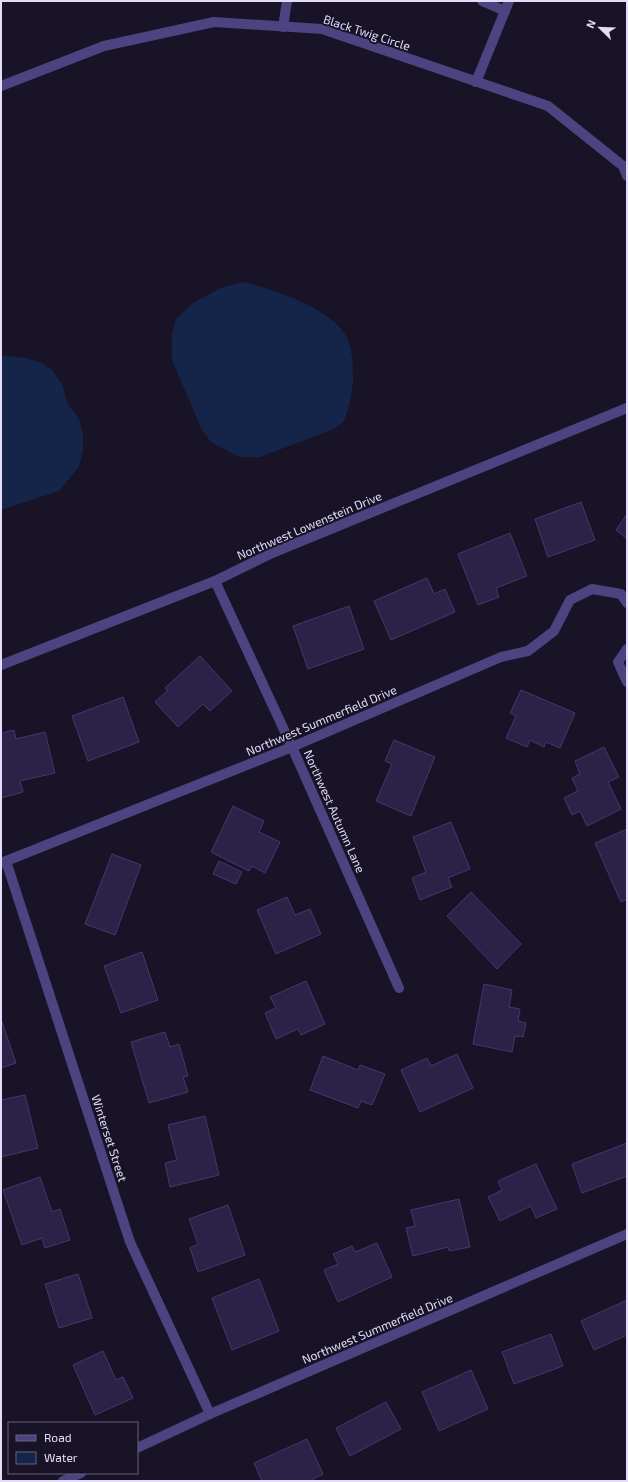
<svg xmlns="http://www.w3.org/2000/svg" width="628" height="1482" viewBox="0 0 628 1482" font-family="'Exo 2',sans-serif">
<rect width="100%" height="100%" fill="#181327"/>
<!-- water -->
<g fill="#152449">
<path d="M242,282C272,288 336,310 348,340C353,354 353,368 353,382C352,391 348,414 344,421C342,424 337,426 334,429L260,457H239L211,442L202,430L172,360V333L176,319L193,303L221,288Z"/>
<polygon points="1,355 25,358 40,362 52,370 62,384 68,404 79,419 83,434 83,449 79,467 59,491 1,510"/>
</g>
<!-- building -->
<g fill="#2c2146" stroke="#47366f">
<polygon points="581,502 595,540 548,557 535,519"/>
<polygon points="627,514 627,539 616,530"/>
<polygon points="510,533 527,576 496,588 499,597 478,605 458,554"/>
<polygon points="427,578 434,594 445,589 455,612 391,640 374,601"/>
<polygon points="349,606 364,649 308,669 293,626"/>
<polygon points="200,656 232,691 210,711 203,704 178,727 155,702 168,690 165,688"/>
<polygon points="521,690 575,713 560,748 546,742 544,747 530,740 527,747 506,738 516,716 510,713"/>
<polygon points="123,697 139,742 88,761 72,716"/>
<polygon points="14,730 16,739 45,732 55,773 20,781 23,792 1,798 1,733"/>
<polygon points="394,740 435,757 411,816 376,801 392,764 385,761"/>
<polygon points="604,747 619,777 608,782 621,809 587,826 580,811 572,815 564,798 578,791 572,778 580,774 575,761"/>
<polygon points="233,806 264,821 259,832 280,842 265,873 252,866 249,871 211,852"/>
<polygon points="451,822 470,869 448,878 452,887 420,900 412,878 426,872 413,837"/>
<polygon points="627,829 627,899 621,902 595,843"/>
<polygon points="112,854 141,865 115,935 85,924"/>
<polygon points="219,861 242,872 236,884 213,874"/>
<polygon points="471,892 521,944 497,969 447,916"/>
<polygon points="287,897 295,915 310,909 321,934 276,954 257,910"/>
<polygon points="142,952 158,1000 121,1013 104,966"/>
<polygon points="306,981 325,1024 301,1035 298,1029 276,1039 265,1013 276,1008 270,997"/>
<polygon points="484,984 512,990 509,1007 520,1009 518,1021 526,1023 523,1037 515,1036 512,1052 473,1044"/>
<polygon points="1,1019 16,1063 1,1068"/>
<polygon points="165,1032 170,1047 179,1044 188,1076 183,1077 188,1092 149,1103 131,1042"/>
<polygon points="457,1054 473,1088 420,1112 401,1070 427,1058 431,1066"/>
<polygon points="323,1056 358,1070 360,1065 385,1074 372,1105 361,1101 358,1108 310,1090"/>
<polygon points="25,1095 38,1148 1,1157 1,1100"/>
<polygon points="205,1116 219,1175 170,1187 165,1163 177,1160 168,1125"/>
<polygon points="627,1143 627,1176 582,1193 572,1164"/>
<polygon points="536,1164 557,1209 536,1218 531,1206 500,1221 488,1197 502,1190 498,1181"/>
<polygon points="40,1177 52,1212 60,1209 70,1240 45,1248 42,1238 22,1245 3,1190"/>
<polygon points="459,1199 470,1247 449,1251 448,1247 413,1256 406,1228 415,1226 411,1210"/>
<polygon points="228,1205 245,1255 198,1272 190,1248 198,1244 189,1219"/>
<polygon points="377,1243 392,1277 338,1302 324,1270 338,1264 333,1254 352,1246 355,1252"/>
<polygon points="78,1274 92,1318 59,1328 45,1284"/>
<polygon points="259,1279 279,1331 232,1350 212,1298"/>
<polygon points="627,1300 627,1335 594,1350 581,1321"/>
<polygon points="551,1334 563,1366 514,1384 502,1352"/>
<polygon points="103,1351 116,1380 123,1377 133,1398 95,1415 73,1365"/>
<polygon points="471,1370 488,1409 439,1431 422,1392"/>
<polygon points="386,1402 401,1429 350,1456 336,1428"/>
<polygon points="307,1439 323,1474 309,1481 262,1481 254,1463"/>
</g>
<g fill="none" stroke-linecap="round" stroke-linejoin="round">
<!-- minor -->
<g stroke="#4c4381" stroke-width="10">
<polyline points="482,1 505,11"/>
<polyline points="283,27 287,1"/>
<polyline points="476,82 509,1"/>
<polyline points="1,86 104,46 214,22 322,29 548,106 623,166 627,176"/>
<polyline points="215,581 292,747 399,988"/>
<polyline points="627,649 618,662 627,682"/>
<polyline points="1,665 215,581 272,553 627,408"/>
<polyline points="6,861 130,1242 210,1414"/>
<polyline points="1,863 292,747 501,657 528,651 554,631 570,600 592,589 621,594 627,603"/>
<polyline points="137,1448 210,1414 627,1234"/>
<polyline points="63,1481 81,1473"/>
</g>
</g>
<g text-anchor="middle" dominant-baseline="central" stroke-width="4" stroke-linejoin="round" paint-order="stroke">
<!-- street labels -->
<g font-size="12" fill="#e3dcfb" stroke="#181327">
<text transform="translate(367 32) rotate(18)">Black Twig Circle</text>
<text transform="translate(309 525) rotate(-23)">Northwest Lowenstein Drive</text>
<text transform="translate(321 720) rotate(-23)">Northwest Summerfield Drive</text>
<text transform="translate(335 811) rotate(66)">Northwest Autumn Lane</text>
<text transform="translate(110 1138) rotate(72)">Winterset Street</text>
<text transform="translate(377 1328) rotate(-23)">Northwest Summerfield Drive</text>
</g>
</g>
<!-- border -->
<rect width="628" height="1482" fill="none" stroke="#e3dcfb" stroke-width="4"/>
<!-- legend -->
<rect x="8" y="1422" width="130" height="52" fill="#181327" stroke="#69637c"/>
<rect x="16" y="1435" width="20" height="6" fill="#4c4381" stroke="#69637c"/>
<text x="44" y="1442" font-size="12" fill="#e3dcfb">Road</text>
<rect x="16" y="1452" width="20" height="12" fill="#152449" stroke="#69637c"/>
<text x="44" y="1462" font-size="12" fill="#e3dcfb">Water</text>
<!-- north arrow -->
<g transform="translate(600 28) rotate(293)" stroke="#181327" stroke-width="3" paint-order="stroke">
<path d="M0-3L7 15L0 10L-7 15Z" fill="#e3dcfb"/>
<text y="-6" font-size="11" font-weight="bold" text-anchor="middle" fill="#e3dcfb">N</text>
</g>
</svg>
